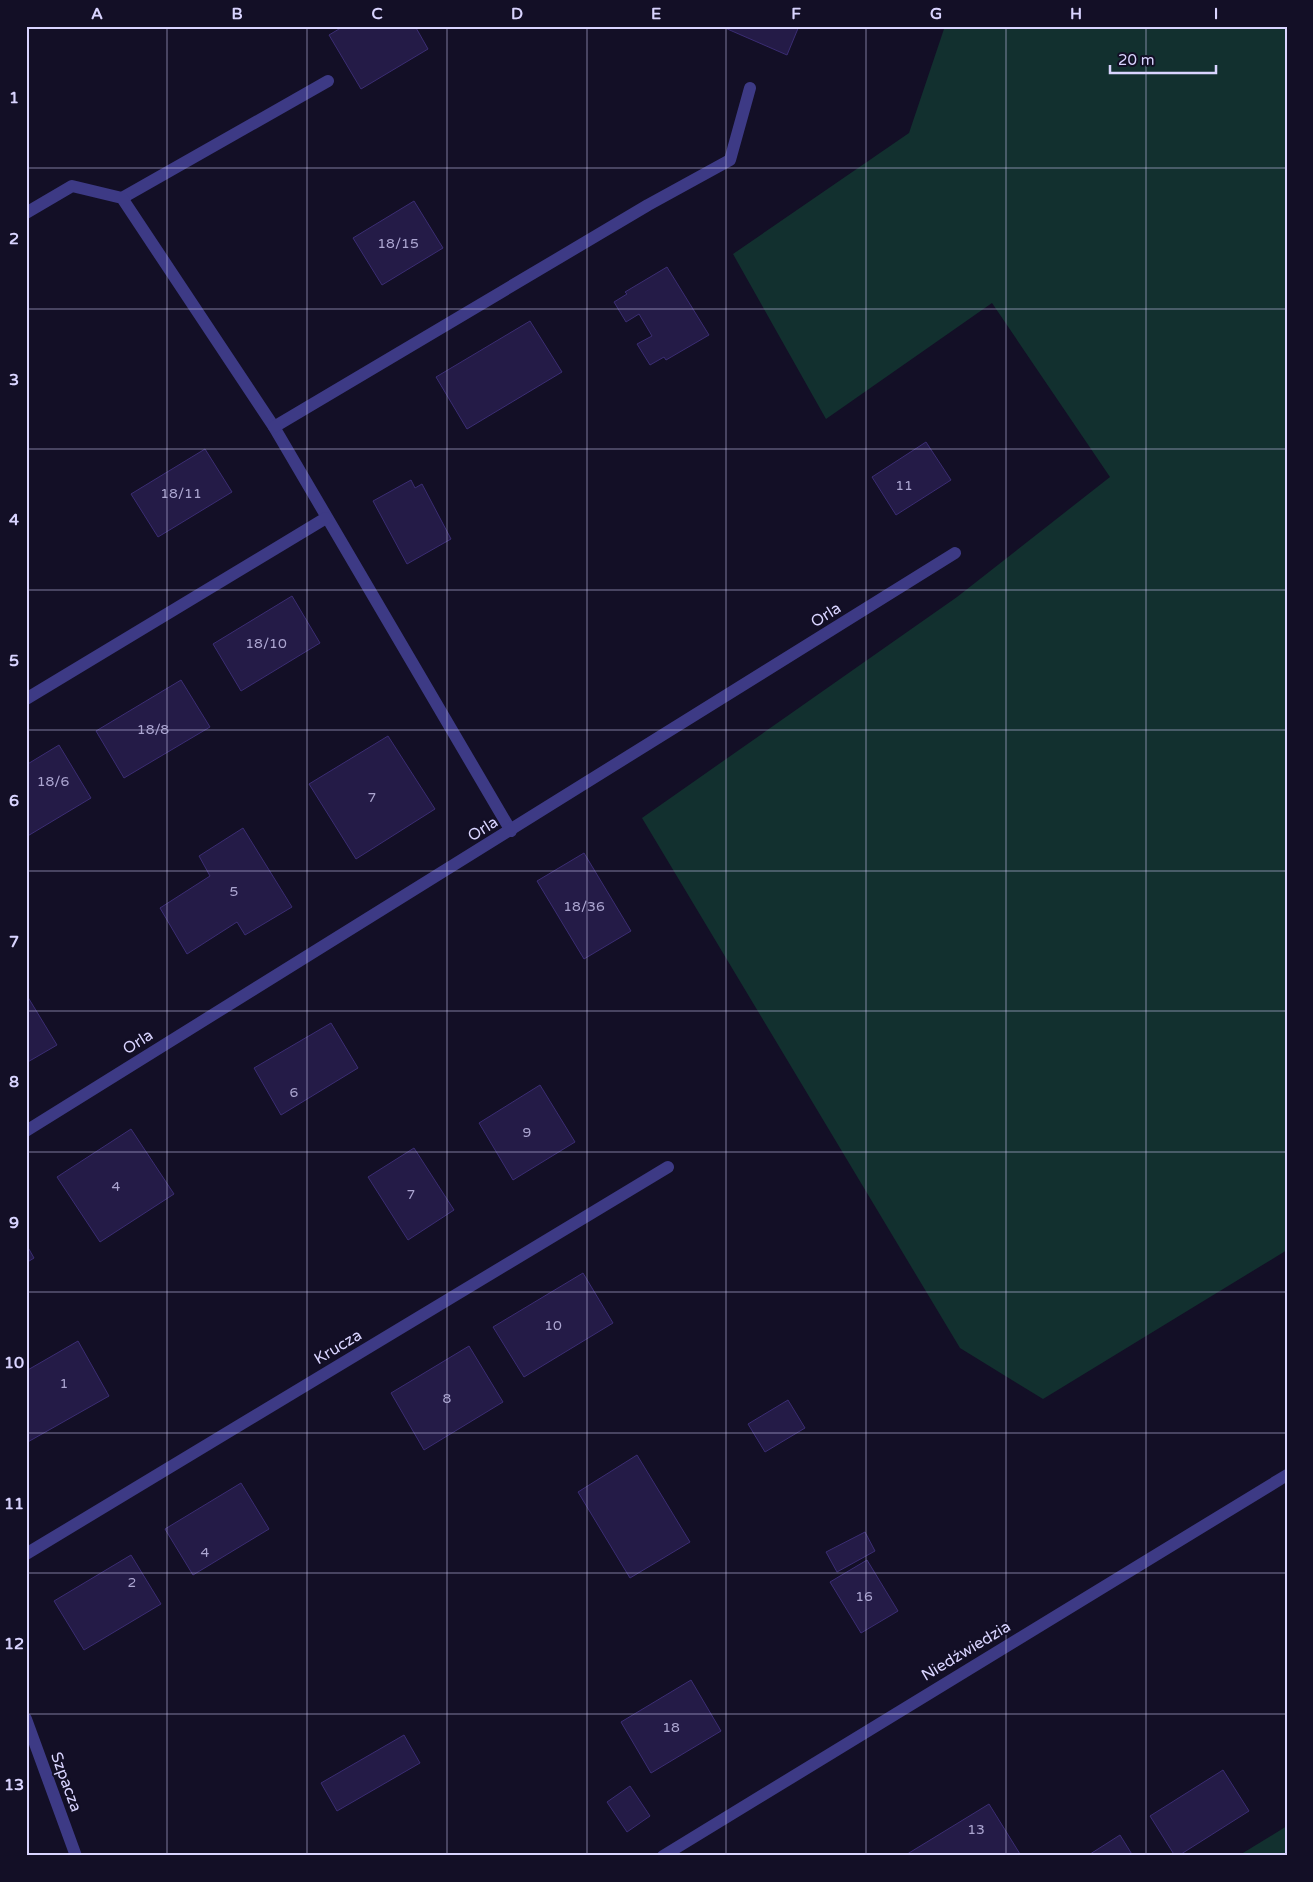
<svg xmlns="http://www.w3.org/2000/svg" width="1313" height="1882" viewBox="0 0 1313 1882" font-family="'Varela Round',sans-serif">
<rect width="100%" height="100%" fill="#130f26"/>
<!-- green -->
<g fill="#12302f">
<polygon points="945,26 1287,26 1287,1250 1043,1399 960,1348 642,818 957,597 1110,477 992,303 826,419 733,254 909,133"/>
<polygon points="1287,1826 1287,1856 1238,1856"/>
</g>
<!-- building -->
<g fill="#241b47" stroke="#3b2d73">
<polygon points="344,26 415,26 428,49 361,89 329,35"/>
<polygon points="726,26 799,26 787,55 725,28"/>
<polygon points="414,201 443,248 382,285 353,238"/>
<polygon points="667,267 709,335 666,360 664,357 650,365 637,344 652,336 639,314 626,322 614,302 627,294 625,292"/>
<polygon points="530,321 562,372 467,429 436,377"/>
<polygon points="926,442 951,480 896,515 872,477"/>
<polygon points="205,449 232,492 158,537 131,494"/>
<polygon points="411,480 415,488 422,484 451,539 407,564 373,501"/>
<polygon points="292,596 320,643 241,691 213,644"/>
<polygon points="181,680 210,727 124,778 96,731"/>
<polygon points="388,736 435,809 356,859 309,784"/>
<polygon points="59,745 91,798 26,837 26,765"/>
<polygon points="243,828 292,907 245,935 237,922 187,954 160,908 210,876 199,856"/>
<polygon points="584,853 631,931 584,959 537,881"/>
<polygon points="26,994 57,1045 26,1063"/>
<polygon points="331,1023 358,1068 281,1115 254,1068"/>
<polygon points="540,1085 575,1142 513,1180 479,1123"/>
<polygon points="131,1129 174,1194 100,1242 57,1177"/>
<polygon points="414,1148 454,1210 408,1240 368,1177"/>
<polygon points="26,1244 34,1258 26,1263"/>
<polygon points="583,1273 613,1323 524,1377 493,1327"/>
<polygon points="78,1341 109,1396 26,1443 26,1371"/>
<polygon points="469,1346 503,1402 424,1450 391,1393"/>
<polygon points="788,1400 805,1428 765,1452 748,1424"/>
<polygon points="637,1455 690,1542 630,1578 578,1492"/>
<polygon points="241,1483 269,1529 193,1575 165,1529"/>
<polygon points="865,1532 875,1551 837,1572 826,1552"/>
<polygon points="131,1555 161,1604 84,1650 54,1601"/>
<polygon points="867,1560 898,1611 861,1633 830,1582"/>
<polygon points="691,1680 721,1731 651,1773 621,1722"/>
<polygon points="404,1735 420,1763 337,1811 321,1783"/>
<polygon points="1223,1770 1249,1811 1178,1856 1175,1856 1150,1816"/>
<polygon points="630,1786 650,1816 627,1832 607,1802"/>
<polygon points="989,1804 1020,1854 1016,1856 904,1856"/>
<polygon points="1120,1835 1133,1856 1087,1856"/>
</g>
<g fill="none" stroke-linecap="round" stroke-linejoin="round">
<!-- lane -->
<polyline stroke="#3d3a85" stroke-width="12" points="122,198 328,81"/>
<!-- street -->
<g stroke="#3d3a85" stroke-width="12">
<polyline points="26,213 72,186 122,198 274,427 511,831"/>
<polyline points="274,427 648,205 730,160 750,88"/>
<polyline points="26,699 326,518"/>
<polyline points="26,1131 955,553"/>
<polyline points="26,1554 668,1167"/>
<polyline points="26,1719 76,1856"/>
<polyline points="663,1856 1287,1475"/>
</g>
</g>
<!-- grid -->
<path fill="none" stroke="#d9d4ff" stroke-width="1" stroke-opacity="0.55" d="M167,26V1856M307,26V1856M447,26V1856M587,26V1856M726,26V1856M866,26V1856M1006,26V1856M1146,26V1856M26,168H1287M26,309H1287M26,449H1287M26,590H1287M26,730H1287M26,871H1287M26,1011H1287M26,1152H1287M26,1292H1287M26,1433H1287M26,1573H1287M26,1714H1287"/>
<g text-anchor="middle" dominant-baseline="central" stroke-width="4" stroke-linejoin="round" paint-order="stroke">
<!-- number labels -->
<g font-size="14" fill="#aca6d1">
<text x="398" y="243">18/15</text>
<text x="904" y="485">11</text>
<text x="181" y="493">18/11</text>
<text x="266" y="643">18/10</text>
<text x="153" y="729">18/8</text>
<text x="53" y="781">18/6</text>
<text x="372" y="797">7</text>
<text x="234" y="891">5</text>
<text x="584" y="906">18/36</text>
<text x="294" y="1092">6</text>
<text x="527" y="1132">9</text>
<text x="116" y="1186">4</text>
<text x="411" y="1194">7</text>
<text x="553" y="1325">10</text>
<text x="64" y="1383">1</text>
<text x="447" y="1398">8</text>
<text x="205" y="1552">4</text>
<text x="132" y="1582">2</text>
<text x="864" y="1596">16</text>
<text x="671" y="1727">18</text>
<text x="976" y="1829">13</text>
</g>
<!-- street labels -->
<g font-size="16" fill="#d9d4ff" stroke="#130f26">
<text transform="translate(826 615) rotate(-32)">Orla</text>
<text transform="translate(483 829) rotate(-32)">Orla</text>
<text transform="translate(138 1042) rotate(-32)">Orla</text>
<text transform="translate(338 1347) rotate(-31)">Krucza</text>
<text transform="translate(966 1651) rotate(-31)">Niedźwiedzia</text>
<text transform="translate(66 1782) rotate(70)">Szpacza</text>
</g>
</g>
<!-- border -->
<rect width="1313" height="1882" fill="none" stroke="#130f26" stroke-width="55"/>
<!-- scale -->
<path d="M1110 65v8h106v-8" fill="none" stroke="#d9d4ff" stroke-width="2.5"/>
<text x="1118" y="65" font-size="15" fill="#d9d4ff" stroke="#130f26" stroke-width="4" paint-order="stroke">20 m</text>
<rect x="28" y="28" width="1258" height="1826" fill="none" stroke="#d9d4ff" stroke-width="2"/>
<g font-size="16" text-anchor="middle" font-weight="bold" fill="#d9d4ff">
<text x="97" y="19">A</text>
<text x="237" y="19">B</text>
<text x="377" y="19">C</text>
<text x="517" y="19">D</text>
<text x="656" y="19">E</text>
<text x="796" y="19">F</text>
<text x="936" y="19">G</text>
<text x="1076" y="19">H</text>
<text x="1216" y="19">I</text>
<text x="14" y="103">1</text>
<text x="14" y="244">2</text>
<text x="14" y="385">3</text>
<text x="14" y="525">4</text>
<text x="14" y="666">5</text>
<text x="14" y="806">6</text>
<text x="14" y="947">7</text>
<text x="14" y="1087">8</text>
<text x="14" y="1228">9</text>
<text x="14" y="1368">10</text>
<text x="14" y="1509">11</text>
<text x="14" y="1649">12</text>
<text x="14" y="1790">13</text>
</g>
</svg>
